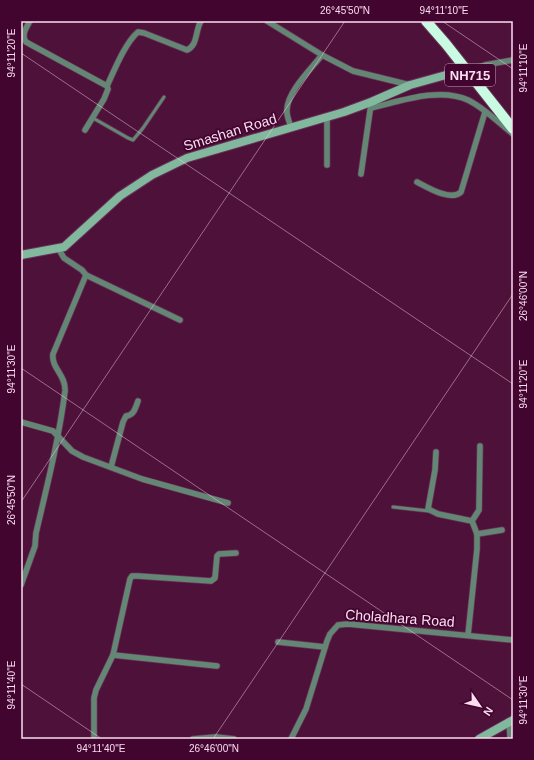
<svg xmlns="http://www.w3.org/2000/svg" width="534" height="760" viewBox="0 0 534 760" font-family="Arial,sans-serif">
<rect width="100%" height="100%" fill="#4d113a"/>
<g fill="none" stroke-linecap="round" stroke-linejoin="round">
<defs>
<g id="lane">
<polyline points="93,118 128,138 133,140 143,128 164,97"/>
<polyline points="393,507 429,511"/>
</g>
<g id="street">
<path d="M30,21C26,28 21,35 26,42L107,86L108,89L104,99L85,130"/>
<polyline points="267,21 322,55 353,71 410,85"/>
<polyline points="468,71 485,65 513,60"/>
<path d="M107,86C114,71 125,43 138,32L144,33L187,50C198,45 195,31 201,21"/>
<path d="M371,108C401,101 439,87 468,100C483,107 500,124 513,134"/>
<polyline points="327,117 327,165"/>
<path d="M291,127C289,121 286,115 287,109C288,91 311,69 322,55"/>
<polyline points="361,174 371,104"/>
<path d="M417,182C427,187 451,202 461,192L485,112"/>
<polyline points="58,248 64,258 82,270 86,275 180,320"/>
<polyline points="21,422 53,431 72,451 83,457 142,479 228,503"/>
<polyline points="436,452 435,470 428,509 438,514 472,521 477,534 477,549 468,635"/>
<path d="M111,467L123,422L126,416C134,415 135,409 138,401"/>
<polyline points="472,521 479,510 480,446"/>
<polyline points="477,534 502,530"/>
<path d="M21,585L35,546L36,533C47,486 59,439 65,391C66,375 51,368 53,354L86,275"/>
<polyline points="278,642 325,647"/>
<polyline points="113,655 217,666"/>
<polyline points="509,723 510,735 510,739"/>
<polyline points="94,739 94,698 96,690 113,655 130,579 132,576 138,576 211,581 215,578 217,556 219,554 236,553"/>
<polyline points="193,739 216,737 234,739"/>
<polyline points="291,739 306,709 327,641 330,634 338,625 348,624 513,640"/>
</g>
<g id="secondary">
<polyline points="21,255 64,247 120,196 152,175 187,158 344,112 371,102 410,85 453,73 468,71"/>
<polyline points="479,739 513,720"/>
</g>
<polyline id="highway" points="426,21 446,44 513,129"/>
</defs>
<!-- lane casing -->
<use href="#lane" stroke="#693257" stroke-width="4.5"/>
<!-- street casing -->
<use href="#street" stroke="#693257" stroke-width="7"/>
<!-- secondary casing -->
<use href="#secondary" stroke="#693257" stroke-width="10"/>
<!-- highway casing -->
<use href="#highway" stroke="#693257" stroke-width="12"/>
<!-- lane -->
<use href="#lane" stroke="#648675" stroke-width="3"/>
<!-- street -->
<use href="#street" stroke="#648675" stroke-width="5.5"/>
<!-- secondary -->
<use href="#secondary" stroke="#82b99e" stroke-width="8"/>
<!-- highway -->
<use href="#highway" stroke="#c9fbe2" stroke-width="10"/>
</g>
<!-- ticks -->
<path fill="none" stroke="#fcddef" stroke-width="1" stroke-opacity="0.45" d="M442,21L513,69M21,53L513,384M21,368L513,700M21,502L345,21M21,684L102,739M213,739L513,294"/>
<g text-anchor="middle" dominant-baseline="central" stroke-width="3.5" stroke-linejoin="round" paint-order="stroke">
<!-- shield labels -->
<rect fill="#410530" stroke="#c49cb6" stroke-width="1" x="445" y="64" width="50" height="22" rx="3"/>
<g font-size="13" font-weight="bold" fill="#fcddef">
<text x="470" y="75">NH715</text>
</g>
<!-- street labels -->
<g font-size="14" fill="#fcddef" stroke="#410530">
<text transform="translate(230 132) rotate(-17)">Smashan Road</text>
<text transform="translate(400 618) rotate(4)">Choladhara Road</text>
</g>
</g>
<!-- border -->
<rect width="534" height="760" fill="none" stroke="#410530" stroke-width="44"/>
<!-- north arrow -->
<g transform="translate(480 706) rotate(124)" stroke="#410530" stroke-width="3" paint-order="stroke">
<path d="M0-3L7 15L0 10L-7 15Z" fill="#fcddef"/>
<text y="-6" font-size="11" font-weight="bold" text-anchor="middle" fill="#fcddef">N</text>
</g>
<rect x="22" y="22" width="490" height="716" fill="none" stroke="#fcddef" stroke-width="1.5"/>
<g font-size="10" text-anchor="middle" fill="#fcddef">
<text x="345" y="14">26°45'50"N</text>
<text x="444" y="14">94°11'10"E</text>
<text transform="translate(11 53) rotate(-90)" y="4">94°11'20"E</text>
<text transform="translate(523 68) rotate(-90)" y="4">94°11'10"E</text>
<text transform="translate(523 296) rotate(-90)" y="4">26°46'00"N</text>
<text transform="translate(11 369) rotate(-90)" y="4">94°11'30"E</text>
<text transform="translate(523 384) rotate(-90)" y="4">94°11'20"E</text>
<text transform="translate(11 500) rotate(-90)" y="4">26°45'50"N</text>
<text transform="translate(11 685) rotate(-90)" y="4">94°11'40"E</text>
<text transform="translate(523 700) rotate(-90)" y="4">94°11'30"E</text>
<text x="101" y="752">94°11'40"E</text>
<text x="214" y="752">26°46'00"N</text>
</g>
</svg>
